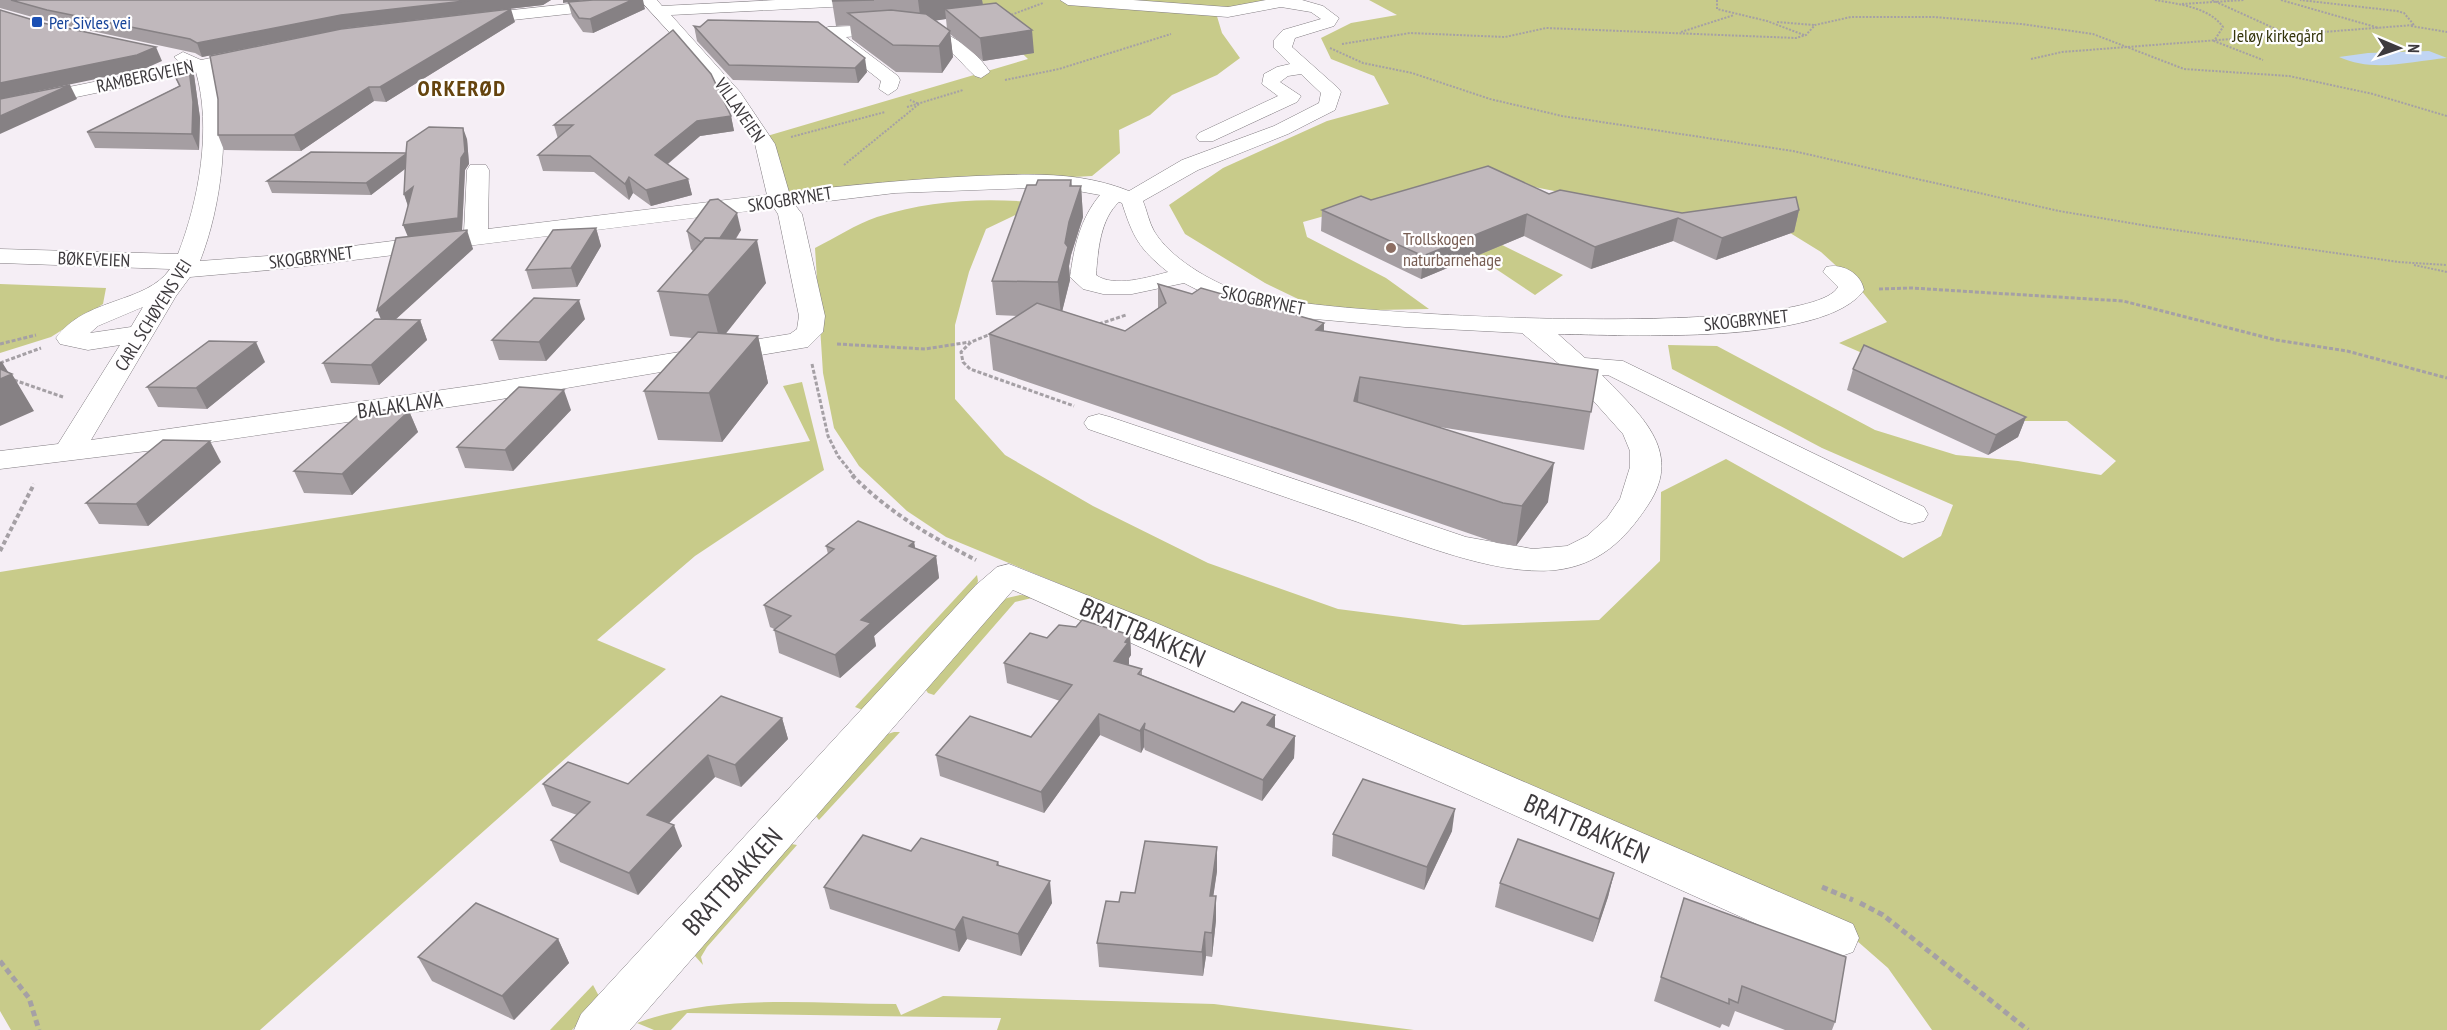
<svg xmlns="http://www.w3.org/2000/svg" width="2447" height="1030" viewBox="0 0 2447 1030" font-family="'PT Sans Narrow',sans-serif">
<rect width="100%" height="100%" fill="#f5eef5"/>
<!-- green -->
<g fill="#c8cb8a">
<polygon points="972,0 1272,0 1216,13 1222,33 1240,58 1217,75 1172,95 1150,115 1119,130 1120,153 1092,176 787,192 760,138 1028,59 975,7"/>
<path d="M1369,0H2447V1030H1932L1888,968L1856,940L1188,637L946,537L907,511L859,466L834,428L823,373L815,248C835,238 856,224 877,217C930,200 986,197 1041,203L986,229L969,272L955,325V399L1005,455L1093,506L1208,563L1338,609L1463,625L1599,620L1660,561L1661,492L1726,459L1903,558L1941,536L1953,505L1822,448L1672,369L1668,345L1717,346L1875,430L1956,455L2018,461L2101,475L2116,461L2067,421H2020L1839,343L1887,322L1855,283L1821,252L1774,223L1696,219L1529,186L1496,242L1563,275L1535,295L1493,267L1423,227L1360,206L1303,222L1307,237L1386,278L1429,309L1323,311L1265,283L1185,234L1169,205L1223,168L1327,121L1389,104L1374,76L1331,59L1321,38L1351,23L1397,15Z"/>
<polygon points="0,284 106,288 103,304 51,337 0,353"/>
<polygon points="802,382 824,470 695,556 597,640 666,669 260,1030 11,1030 0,1011 0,572 810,441 783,386"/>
<polygon points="977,575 978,581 975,591 865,711 855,707"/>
<polygon points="1020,595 1035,596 1085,618 1083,622 1032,598 1015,602 934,695 928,693 923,686 994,607 1007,598"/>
<polygon points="894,732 900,732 819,820 815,815 878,737"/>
<polygon points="786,843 797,845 707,947 701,957 703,965 695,956 694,946"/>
<polygon points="593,985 601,1000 572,1030 550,1030"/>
<path d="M943,996L1214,1004L1414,1030H997L1001,1018L687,1013L671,1030H654L637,1023C717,993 812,1004 896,1004L901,1015Z"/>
</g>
<!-- water -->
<path fill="#c1d5f3" d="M2429,51L2447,58C2411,61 2374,73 2339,57L2368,53Z"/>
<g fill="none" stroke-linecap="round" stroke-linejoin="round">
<defs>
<g id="minor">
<polygon points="605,0 619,1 621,4 613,9 467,25 459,20 467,15"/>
<path d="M640,0H657L662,6L776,0H877L869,5L671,15L740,92L775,144L789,192C852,185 913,179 976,176C1029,174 1079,171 1129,191L1182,160L1274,126L1319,103L1321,93L1301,74L1288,76L1280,82L1301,96L1297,102L1213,141H1199L1196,137L1199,133L1278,96L1262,84L1264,74L1277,67L1290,64L1274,48V40L1283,30L1321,19L1311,12L1281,7L1228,17L1068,5L1060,0H1133L1228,7L1266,0H1302L1323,6L1339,18L1334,26L1295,38L1292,47L1338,88L1341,92L1335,110L1288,134L1198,170L1143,201C1147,211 1149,222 1154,231C1170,258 1210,281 1238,291C1305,316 1809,341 1838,287L1823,272L1826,267C1842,263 1861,273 1864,290C1825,346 1624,335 1558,334L1585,358L1623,361L1924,507L1928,514L1924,521L1912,524L1900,521L1608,375H1602C1638,413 1685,450 1648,505C1625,540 1599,565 1556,570C1493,577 1405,538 1346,518C1260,488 1174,459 1088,429L1084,423L1088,417L1099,414L1110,417L1466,537L1533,549L1567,546L1587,536L1607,518L1620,499L1630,467V451L1623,434L1565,369L1522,333L1405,327L1281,316L1221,302L1184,283L1132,294H1103L1083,289L1070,277C1074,247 1080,219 1100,195L1056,187L895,193L795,205L802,214L825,316L823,332L808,347L484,402L163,449L0,469V451L58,444L120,345L88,350L60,344L56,338C85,297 146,304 170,269L0,263V249L178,254C199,200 212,128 196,72L0,113V101L182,64L174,57L183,52L201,60L254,49L260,50L263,54L260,58L213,68C233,123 221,208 200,261L281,255L464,232L467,170L470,165H486L489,170L488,229L767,195L755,144L725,99L700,66ZM1119,202L1122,203C1133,237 1139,249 1168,272C1149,277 1114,288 1096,275C1098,251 1100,219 1119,202ZM774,208L778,214L799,316L797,329L790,334L484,384L91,440L176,296L190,277L281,269ZM143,307L131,327L90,333L98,326Z"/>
<path d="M901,24C938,25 969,41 990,72L981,78L975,76C963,65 953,52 940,43C914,26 875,35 846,37L898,76L900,80L897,89L888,95L879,89L881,81L819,32L828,27Z"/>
<polygon points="1009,564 1154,622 1853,924 1859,938 1853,952 1836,958 1819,952 1013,590 630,1030 574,1030 581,1014 976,585 997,567"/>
</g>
</defs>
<!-- minor casing -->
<use href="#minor" stroke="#817c81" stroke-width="1"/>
<!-- path-far3 -->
<g stroke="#a5a0a5" stroke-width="2" stroke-dasharray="2 1.5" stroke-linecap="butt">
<polyline points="1717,0 1717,9 1767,21 1804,35"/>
<path d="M2155,0C2178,4 2209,7 2223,27L2214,41L2263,60"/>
<polyline points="2212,0 2289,35"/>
<polyline points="2281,0 2379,28"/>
<polyline points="2182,4 2244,0"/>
<polyline points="1008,16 1043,3"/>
<polyline points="1777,22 1814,25"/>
<polyline points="2411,26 2447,32"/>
<polyline points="1681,32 1734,15"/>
<polyline points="1342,44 1410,33 1505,37 1546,28 1796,38 1806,35 1815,25 1851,17 1934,17 2021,24 2093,34 2184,69 2289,76 2373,94 2447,116"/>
<polyline points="1330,48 1363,63 1412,73 1490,99 1562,116 1793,151 2059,211 2154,227 2398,262 2447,265"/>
<polyline points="2031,59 2062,52 2414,25 2404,13 2397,11 2300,0"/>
<polyline points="1005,80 1059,69 1171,34"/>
<polyline points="907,107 963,90"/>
<polyline points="791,137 885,112"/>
<polyline points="844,165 919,104 910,100"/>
<polyline points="2414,265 2447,272"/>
</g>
<!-- path-far2 -->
<g stroke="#a5a0a5" stroke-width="3" stroke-dasharray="4 2" stroke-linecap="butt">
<polyline points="1879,289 1911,288 2123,301 2276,340 2347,351 2447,378"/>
<polyline points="1099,324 1126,315"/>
<polyline points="993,333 971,342 961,352 963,362 970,369 1074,406"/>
<polyline points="0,344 36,335"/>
<polyline points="837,344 925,349 970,342"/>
<polyline points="0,363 41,348"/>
<polyline points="812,364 828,436 838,456 854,476"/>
<polyline points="14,380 63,397"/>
</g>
<!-- path-far1 -->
<g stroke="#a5a0a5" stroke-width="4" stroke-dasharray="4.5 3" stroke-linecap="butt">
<path d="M852,475C888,512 931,537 976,560"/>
<polyline points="0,551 34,484"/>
</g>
<!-- path -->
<g stroke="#a5a0a5" stroke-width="5" stroke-dasharray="6 4" stroke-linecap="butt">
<polyline points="1822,887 1853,900"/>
<polyline points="1860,903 1883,915 2028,1030"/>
<polyline points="0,961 29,998 39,1030"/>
</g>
<!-- minor -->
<use href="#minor" fill="#fff" fill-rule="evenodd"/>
</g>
<!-- wall -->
<g fill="#a59ea2" fill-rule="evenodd">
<polygon points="0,0 551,0 543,5 346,28 202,57 195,53 54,23 0,8"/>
<path d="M834,0H982L983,5L1034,53L983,61L950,34L953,57L942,73L896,72L852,39L850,25L836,26L832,1ZM946,19L947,29L935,20Z"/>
<polygon points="568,2 645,9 593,33 583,32 572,16"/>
<polygon points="515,22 386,102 374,101 301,151 224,150 218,135"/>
<polygon points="818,22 867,72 858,83 733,80 697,41 694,26"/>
<polygon points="169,64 194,75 200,118 199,150 95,148 87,132 179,86"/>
<polygon points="731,116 734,131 700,136 668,164 688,179 692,195 651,206 633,193 629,200 594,172 543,171 538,155 558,139 554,125"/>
<polygon points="467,139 469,164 465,170 462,230 473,249 395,320 420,320 427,340 379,385 331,383 323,363 381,319 408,237 408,206 404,194 405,169 371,195 272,193 267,181 406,153"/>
<polygon points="1071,180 1072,186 1081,186 1083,217 1071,255 1069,266 1070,280 1062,311 1125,331 1158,308 1158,284 1192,294 1324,323 1324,331 1598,370 1584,450 1433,426 1548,502 1516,546 1497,543 993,370 989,334 1018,316 996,315 992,281 1036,185"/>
<polygon points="1549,194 1682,213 1799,210 1794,232 1716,260 1673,241 1591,269 1524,236 1421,279 1321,231 1322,210 1371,200"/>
<polygon points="596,228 601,246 577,287 532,289 526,270"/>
<polygon points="741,230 736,239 766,283 725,334 758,336 768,383 722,442 658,440 644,391 692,338 670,336 658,291 693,251 691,249 687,231"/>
<polygon points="585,319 546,361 499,360 492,340"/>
<polygon points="265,362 207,409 158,407 147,387"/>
<polygon points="1853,369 2026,417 2018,437 1988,455 1847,390"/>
<polygon points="571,410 513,471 465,468 457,447"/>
<polygon points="409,411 418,432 352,495 304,493 294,471"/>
<polygon points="221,462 148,526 99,524 86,503"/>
<polygon points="914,542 915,548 936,556 939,578 874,636 876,646 840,678 779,653 774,629 770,627 764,605 828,554 826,546"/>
<polygon points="1130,635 1131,655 1129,658 1129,664 1128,665 1142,669 1142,675 1234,712 1275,715 1275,728 1295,736 1294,758 1262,801 1145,750 1144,747 1141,753 1100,735 1044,813 940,776 936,755 1031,737 1060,701 1007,683 1004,663"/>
<polygon points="782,718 788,739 741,787 715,777 669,823 682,846 638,895 560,862 551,840 577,815 552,806 543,784 628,784"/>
<polygon points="1452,831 1424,890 1332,856 1333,834"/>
<polygon points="911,851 998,862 999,865 1052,903 1021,956 967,939 959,952 830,909 824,887"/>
<polygon points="1217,871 1213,896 1216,920 1212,957 1206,956 1203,976 1099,967 1097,943 1119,902 1135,893"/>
<polygon points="1614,873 1608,897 1593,942 1495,907 1500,883"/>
<polygon points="1684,898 1835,1022 1832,1030 1785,1030 1735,1011 1729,1027 1722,1024 1720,1028 1654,1001"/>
<polygon points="558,939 569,963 514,1020 432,981 418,957"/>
</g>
<!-- shaded-wall -->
<g fill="#868184">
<polygon points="473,0 551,0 543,5 346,28 202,57 197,43 341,15"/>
<polygon points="563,0 586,0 563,3"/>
<polygon points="632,0 643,0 645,9 593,33 590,19"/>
<polygon points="918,0 982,0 984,12 945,9 946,19 921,23"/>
<polygon points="511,9 515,22 386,102 380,87"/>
<polygon points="1032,30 1034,53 983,61 980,38"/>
<polygon points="950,31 953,57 942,73 939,46"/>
<polygon points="156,47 162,61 144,69 0,99 0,83"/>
<polygon points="865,58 867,72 858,83 855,68"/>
<polygon points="188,60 194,75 200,118 199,150 192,134"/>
<polygon points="70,85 77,99 0,134 0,116"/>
<polygon points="369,87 374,101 301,151 294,135"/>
<polygon points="731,116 734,131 700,136 659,171 655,155 697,121"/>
<polygon points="463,128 467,139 469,164 465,170 462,230 408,237 403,225"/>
<polygon points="406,154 410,165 371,195 366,183"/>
<polygon points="629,177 633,193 629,200 625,184"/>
<polygon points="688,179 692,195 651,206 646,190"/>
<polygon points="1071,180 1073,209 1081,186 1083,217 1071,255 1069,266 1070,280 1061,316 1058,282 1070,186"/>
<polygon points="413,187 408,206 404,194"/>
<polygon points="1799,210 1794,232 1716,260 1722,238"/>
<polygon points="737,213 741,230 716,269 712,250"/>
<polygon points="1527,214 1524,236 1421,279 1423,256"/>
<polygon points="1678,218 1673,241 1591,269 1595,247"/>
<polygon points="596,228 601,246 577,287 571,268"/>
<polygon points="467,230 473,249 385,329 377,310"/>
<polygon points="757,240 766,283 720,341 708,295"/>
<polygon points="579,300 585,319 546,361 539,342"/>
<polygon points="420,320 427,340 379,385 371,365"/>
<polygon points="1324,323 1323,359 1316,330"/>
<polygon points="758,336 768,383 722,442 709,393"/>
<polygon points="256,342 265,362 207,409 196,388"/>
<polygon points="0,362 2,362 10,375 12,374 34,411 0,426"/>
<polygon points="1360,377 1357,414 1354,401"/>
<polygon points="564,390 571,410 513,471 505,450"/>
<polygon points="409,411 418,432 352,495 342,474"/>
<polygon points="2026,417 2018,437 1988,455 1996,435"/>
<polygon points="210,441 221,462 148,526 136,504"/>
<polygon points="1554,463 1548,502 1516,546 1522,506"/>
<polygon points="914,542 918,564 909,546"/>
<polygon points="936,556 939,578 874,636 876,646 840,678 835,655 861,620"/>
<polygon points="1130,635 1131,655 1129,658 1129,664 1116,681 1114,661 1125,642"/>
<polygon points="1099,714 1100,735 1044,813 1041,792"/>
<polygon points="1275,715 1275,736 1267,725"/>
<polygon points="782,718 788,739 741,787 735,765"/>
<polygon points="1145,723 1144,729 1144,747 1141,753 1140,731"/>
<polygon points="1295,736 1294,758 1262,801 1263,780"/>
<polygon points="708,755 715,777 655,837 647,815"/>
<polygon points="1455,809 1452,831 1424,890 1427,867"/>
<polygon points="674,825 682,846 638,895 629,873"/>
<polygon points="1217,847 1217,871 1210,919 1210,896"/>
<polygon points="1614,873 1608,897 1593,942 1599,919"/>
<polygon points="1050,881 1052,903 1021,956 1018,934"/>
<polygon points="1216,896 1216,920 1212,957 1212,933"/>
<polygon points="963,917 967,939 959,952 955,930"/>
<polygon points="1205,932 1206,956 1203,976 1202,952"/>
<polygon points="558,939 569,963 514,1020 502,996"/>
</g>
<!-- building -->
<g fill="#c0b8bc" stroke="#868184" stroke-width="1.5">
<polygon points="11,0 473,0 341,15 197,43 190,39 47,10"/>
<polygon points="593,0 632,0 590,19 579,18 568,2"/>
<polygon points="834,0 874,0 832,1"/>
<polygon points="996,3 1032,30 980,38 945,9"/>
<polygon points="511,9 380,87 369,87 294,135 218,135 218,99 210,56 341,29"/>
<polygon points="0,10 43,23 156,47 137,55 0,83"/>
<polygon points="891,10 926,14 950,31 939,46 893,45 848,13"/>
<polygon points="708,20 818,22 865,58 855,68 729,65 694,26 700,27"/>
<polygon points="673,30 711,74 731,116 697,121 655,155 688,179 646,190 629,177 625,184 590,156 538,155 573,125 554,125"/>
<polygon points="188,60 193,102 192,134 87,132 180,86 169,64"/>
<polygon points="70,85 0,116 0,99"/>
<polygon points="429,127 463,128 465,152 461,158 458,218 403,225 413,187 404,194 406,154 366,183 267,181 311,152 406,153 407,142"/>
<polygon points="1488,166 1549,194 1560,190 1682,213 1796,197 1799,210 1722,238 1678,218 1595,247 1527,214 1423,256 1322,210 1361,196 1371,200"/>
<polygon points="1038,180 1071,180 1070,186 1081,186 1069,222 1065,243 1068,247 1058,282 992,281 1027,185 1036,185"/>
<polygon points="718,199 737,213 720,238 705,238 701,242 687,231 710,200"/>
<polygon points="596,228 571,268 526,270 553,230"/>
<polygon points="467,230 467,231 377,310 396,238"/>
<polygon points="705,238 757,240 708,295 658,291"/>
<polygon points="1158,284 1192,294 1201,288 1324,323 1316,330 1598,370 1591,412 1360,377 1354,401 1554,463 1522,506 1503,503 989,334 1037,303 1125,331 1166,303"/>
<polygon points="534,298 579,300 539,342 492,340"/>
<polygon points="375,319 420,320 371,365 323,363"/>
<polygon points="698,332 758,336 709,393 644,391"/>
<polygon points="209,341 256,342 196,388 147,387"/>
<polygon points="1864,345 2026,417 1996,435 1853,369"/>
<polygon points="0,369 12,374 0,379"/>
<polygon points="519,387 564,390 505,450 457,447"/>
<polygon points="365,409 409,411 342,474 294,471"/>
<polygon points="163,440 210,441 136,504 86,503"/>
<polygon points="858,521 914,542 909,546 936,556 861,620 871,623 835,655 774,630 791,616 764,605 834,549 826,546"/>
<polygon points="1082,620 1130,635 1125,642 1128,643 1114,661 1142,669 1138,674 1234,712 1242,702 1275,715 1267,725 1295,736 1263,780 1144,729 1145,723 1140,731 1099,714 1041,792 936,755 970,716 1031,737 1072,685 1004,663 1030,633 1047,638 1059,625 1076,627"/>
<polygon points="721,696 782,718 735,765 708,755 647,815 674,825 629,873 551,840 590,802 543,784 568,762 628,784"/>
<polygon points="1363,779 1455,809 1427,867 1333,834"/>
<polygon points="863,835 911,851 921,838 998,862 997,865 1050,881 1018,934 963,917 955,930 824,887"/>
<polygon points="1518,839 1614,873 1599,919 1500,883"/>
<polygon points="1145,841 1217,847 1210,896 1216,896 1212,933 1205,932 1202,952 1097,943 1106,901 1119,902 1121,892 1135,893"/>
<polygon points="1684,898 1846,957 1835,1022 1742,986 1738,1003 1729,999 1729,1004 1661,977"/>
<polygon points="476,903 558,939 502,996 418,957"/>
</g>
<!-- markers -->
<rect fill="#1a4fb4" stroke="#fffeff" stroke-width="2" x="31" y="16" width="12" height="12" rx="3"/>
<circle fill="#8d6e63" stroke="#fffeff" stroke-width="2" cx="1391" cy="248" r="6"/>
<g text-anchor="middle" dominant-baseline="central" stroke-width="4.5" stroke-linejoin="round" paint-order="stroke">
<!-- far-transit labels -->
<g font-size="18" fill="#164399" stroke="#fffeff" text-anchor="start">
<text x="49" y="22">Per Sivles vei</text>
</g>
<!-- far-park labels -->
<g font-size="18" fill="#35360d" stroke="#fffeff">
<text x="2278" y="35">Jeløy kirkegård</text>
</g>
<!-- far-street labels -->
<g font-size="18" fill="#3d3a3d" stroke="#fffeff">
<text transform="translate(145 76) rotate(-12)">RAMBERGVEIEN</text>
<text transform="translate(740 110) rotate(55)">VILLAVEIEN</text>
<text transform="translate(790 199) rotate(-9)">SKOGBRYNET</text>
<text transform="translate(311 257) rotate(-7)">SKOGBRYNET</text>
<text transform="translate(94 259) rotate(2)">BØKEVEIEN</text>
<text transform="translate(1263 300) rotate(12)">SKOGBRYNET</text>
<text transform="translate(153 315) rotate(-58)">CARL SCHØYENS VEI</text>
<text transform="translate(1746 320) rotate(-6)">SKOGBRYNET</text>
</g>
<!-- far-education labels -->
<g font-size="18" fill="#785e54" stroke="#fffeff" text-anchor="start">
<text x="1403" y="238">Trollskogen<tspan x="1403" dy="21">naturbarnehage</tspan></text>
</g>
<!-- street labels -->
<g font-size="21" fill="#3d3a3d" stroke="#fffeff">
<text transform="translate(400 405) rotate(-8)">BALAKLAVA</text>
</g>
<!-- far-district labels -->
<g font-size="22" font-weight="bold" letter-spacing="1.5" fill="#65440e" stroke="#fffeff">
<text x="462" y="88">ORKERØD</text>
</g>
<!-- near-street labels -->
<g font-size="26" fill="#3d3a3d" stroke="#fffeff">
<text transform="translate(1143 632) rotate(24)">BRATTBAKKEN</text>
<text transform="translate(1587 828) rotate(24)">BRATTBAKKEN</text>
<text transform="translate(732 881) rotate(-48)">BRATTBAKKEN</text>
</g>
</g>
<!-- north arrow -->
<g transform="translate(2399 48) rotate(92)" stroke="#fffeff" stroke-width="4.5" paint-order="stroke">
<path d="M0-4.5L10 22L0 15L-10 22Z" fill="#3d3a3d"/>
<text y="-9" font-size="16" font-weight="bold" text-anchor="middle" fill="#3d3a3d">N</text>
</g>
</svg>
